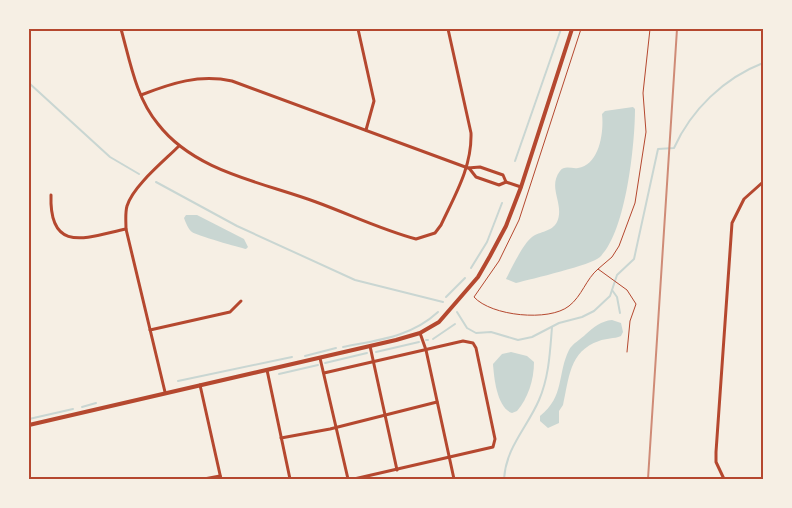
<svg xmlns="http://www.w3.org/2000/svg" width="792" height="508" viewBox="0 0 792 508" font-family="Inter,sans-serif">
<rect width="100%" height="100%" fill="#f6efe4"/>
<!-- water -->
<g fill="#c9d6d2">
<path d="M633,107L635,109C635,145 626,232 600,257C592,265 531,279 516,283L506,279C511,269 523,244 532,237C540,231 552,232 557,222C565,204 547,188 560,171C564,165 572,169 578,168C600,165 604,131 602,114L605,111Z"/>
<path d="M186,215H197L244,239L248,247L246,249C241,248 195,235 192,232C188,229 186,223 184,218Z"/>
<path d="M612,320L621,323L623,332L621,336C614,339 606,338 599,341C569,351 569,379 563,405L559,411V423L548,428L540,421V416C565,396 557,374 569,350C572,344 581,339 586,334C594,327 601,321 612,320Z"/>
<path d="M511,352L527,356L534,362C534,380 528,398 517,411L512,413C497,408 494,378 493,364L502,354Z"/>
</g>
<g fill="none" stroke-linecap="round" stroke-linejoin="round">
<!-- stream -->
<g stroke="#c9d6d2" stroke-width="2">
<polyline points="29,83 110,157 139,174"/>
<polyline points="515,161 561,29"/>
<polyline points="156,182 237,226 355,280 443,302"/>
<polyline points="471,268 487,242 502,203"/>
<polyline points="612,290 617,297 620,313"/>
<polyline points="446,297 465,278"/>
<path d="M457,312L467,328L476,333L491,332L518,340L532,337L559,323L582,317L594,311L610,296L617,275L634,259L658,149L674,148C691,110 724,78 763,63"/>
<polyline points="433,339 455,324"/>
<polyline points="426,340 428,340"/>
<path d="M343,347C378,340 411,337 438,312"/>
<polyline points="376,352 419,342"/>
<polyline points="305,356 336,348"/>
<polyline points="325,363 367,353"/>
<polyline points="279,374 318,365"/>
<polyline points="178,381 292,357"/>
<polyline points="82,407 96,403"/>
<polyline points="29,419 73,409"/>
<path d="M504,479C506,447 527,428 539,400C549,377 550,352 552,327"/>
</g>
<!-- path -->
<g stroke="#b5482f" stroke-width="1">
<path d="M581,29L519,220L499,261L474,297C491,316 549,322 569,306C582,296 586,279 598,269"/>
<polyline points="627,352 630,321 636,304 627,290 598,269 612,257 619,246 635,203 646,132 643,93 650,29"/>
</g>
<!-- minor -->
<g stroke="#b5482f" stroke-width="3">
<path d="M121,29C130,61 136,98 158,124C195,172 262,182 316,202C349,214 382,230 416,239L435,233L441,225C455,195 472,167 471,133L448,29"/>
<polyline points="358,29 374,101 366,130"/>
<path d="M141,95C172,83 199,74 232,81L468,168L480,167L503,175L506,182"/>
<polyline points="469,168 476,177 499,185 506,182 521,187"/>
<path d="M51,195C49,255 88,237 126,229"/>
<polyline points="150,330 230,312 241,301"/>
<polyline points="420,333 426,350 454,479"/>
<polyline points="370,346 397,470"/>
<polyline points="320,358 348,479"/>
<polyline points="267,370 290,479"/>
<polyline points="324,373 463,341 473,343 476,348 495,439 493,447 354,479"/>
<polyline points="200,385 221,479"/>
<path d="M165,392L126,229C126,222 125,213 127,206C133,186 164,161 179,146"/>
<polyline points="281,438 330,429 437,402"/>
<polyline points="204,479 220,476"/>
<polyline points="724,479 716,462 716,452 732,223 744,199 763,182"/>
</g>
<!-- tertiary -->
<polyline stroke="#b5482f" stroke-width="4" points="29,425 396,340 420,333 439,322 478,277 490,256 506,226 521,187 572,29"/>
<!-- rail -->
<polyline stroke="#cf8b77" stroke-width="2" points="648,479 677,29"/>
</g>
<!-- border -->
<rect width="792" height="508" fill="none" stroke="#f6efe4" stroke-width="60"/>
<rect x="30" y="30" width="732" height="448" fill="none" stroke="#b5482f" stroke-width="2"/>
</svg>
